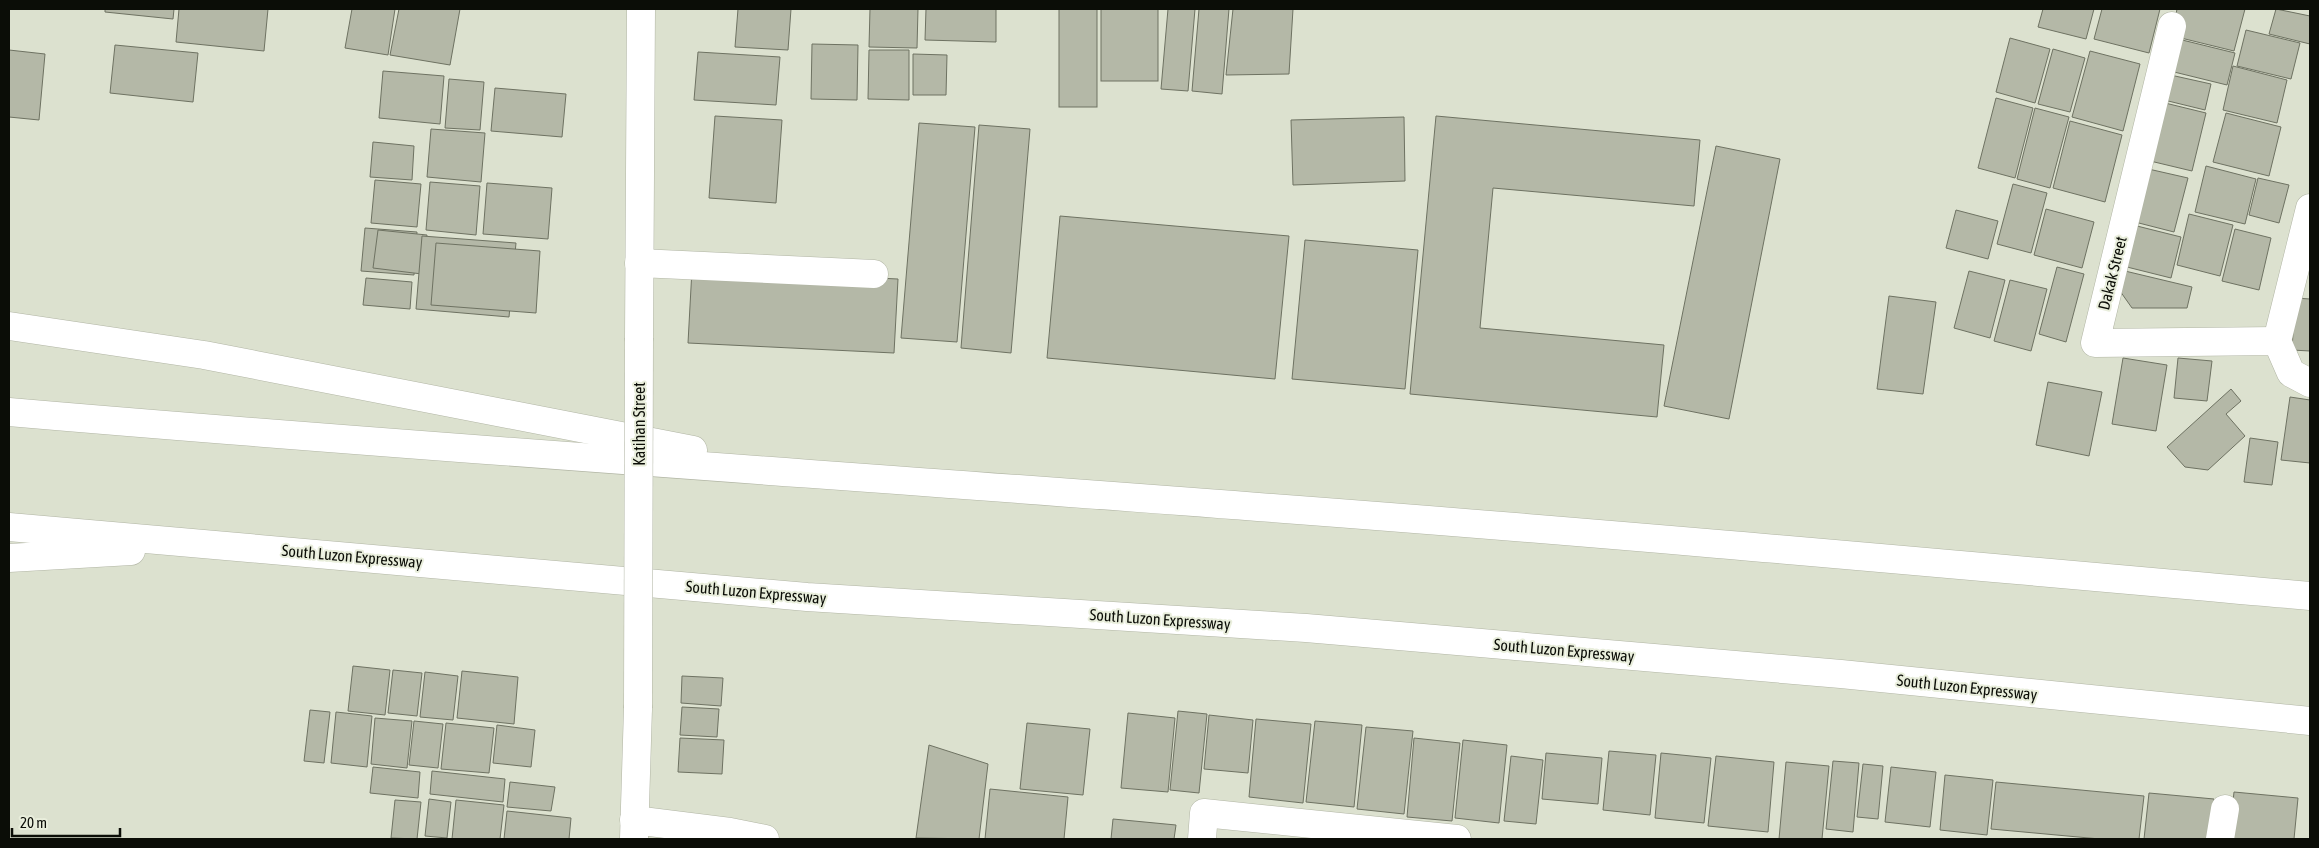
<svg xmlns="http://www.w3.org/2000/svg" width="2319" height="848" viewBox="0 0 2319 848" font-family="'Asap Condensed',sans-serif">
<rect width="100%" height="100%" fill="#dce1cf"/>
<!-- building -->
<g fill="#b4b8a7" stroke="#6e7262">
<polygon points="105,9 174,9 173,19 105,12"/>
<polygon points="179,9 268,9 264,51 176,42"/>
<polygon points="352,9 395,9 388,55 345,48"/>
<polygon points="399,9 460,9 450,65 390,55"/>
<polygon points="738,9 791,9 788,50 735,47"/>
<polygon points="870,9 918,9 917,48 869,47"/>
<polygon points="926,9 996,9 996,42 925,40"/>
<rect x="1059" y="9" width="38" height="98"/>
<rect x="1101" y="9" width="57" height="72"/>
<polygon points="1168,9 1195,9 1188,91 1161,89"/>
<polygon points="1199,9 1229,9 1222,94 1192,91"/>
<polygon points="1233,9 1293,9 1289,74 1226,75"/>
<polygon points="2043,9 2094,9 2086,39 2038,27"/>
<polygon points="2102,9 2160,9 2149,53 2094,39"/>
<polygon points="2177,9 2245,9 2234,51 2181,38 2175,20"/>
<polygon points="2276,9 2310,16 2310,44 2269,34"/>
<polygon points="2246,30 2300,43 2291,79 2237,66"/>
<polygon points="2170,37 2235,53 2227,85 2162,69"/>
<polygon points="2010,38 2050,49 2035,103 1996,92"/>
<polygon points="812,44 858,45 857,100 811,99"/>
<polygon points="115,45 198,53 193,102 110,93"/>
<polygon points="2053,49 2085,58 2070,112 2038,104"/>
<polygon points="9,50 45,54 39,120 9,117"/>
<polygon points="869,50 909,50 909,100 868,99"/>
<polygon points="2090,51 2140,64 2123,131 2072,117"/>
<polygon points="698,52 780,57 776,105 694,100"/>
<polygon points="913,54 947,55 946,95 913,95"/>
<polygon points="2233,66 2287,80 2277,123 2223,110"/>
<polygon points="383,71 444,76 440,124 379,118"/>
<polygon points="2166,74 2211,84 2205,110 2160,99"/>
<polygon points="449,79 484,82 480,130 445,128"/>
<polygon points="495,88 566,94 562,137 491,131"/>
<polygon points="1996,98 2033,108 2015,178 1978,168"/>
<polygon points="2161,102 2206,113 2192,171 2146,160"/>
<polygon points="2035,108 2069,117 2050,188 2017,179"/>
<polygon points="2226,113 2281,127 2269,176 2213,162"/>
<polygon points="715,116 782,120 776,203 709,198"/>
<polygon points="1436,116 1700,140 1694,206 1493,188 1480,328 1664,345 1657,417 1410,394"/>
<polygon points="1404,117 1405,181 1293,185 1291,120"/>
<polygon points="2070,121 2122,135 2105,202 2053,188"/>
<polygon points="919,123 975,127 957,342 901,338"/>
<polygon points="979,125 1030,129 1011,353 961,348"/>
<polygon points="431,129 485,133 481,182 427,177"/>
<polygon points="373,142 414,146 412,180 370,177"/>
<polygon points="1716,146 1780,159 1729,419 1664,406"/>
<polygon points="2206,166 2256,179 2245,224 2195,212"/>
<polygon points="2144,168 2188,178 2174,232 2131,221"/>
<polygon points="2258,178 2289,185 2279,223 2249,215"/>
<polygon points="375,180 421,184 417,227 371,223"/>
<polygon points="430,182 480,186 476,235 426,230"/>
<polygon points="487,183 552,188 548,239 483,234"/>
<polygon points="2013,184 2047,193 2031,253 1997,244"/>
<polygon points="2046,209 2094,222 2082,268 2034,255"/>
<polygon points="1956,210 1998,221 1988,259 1946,248"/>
<polygon points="2189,214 2233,225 2220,276 2177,265"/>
<polygon points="1060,216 1289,236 1275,379 1047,358"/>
<polygon points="2129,224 2181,237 2171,278 2119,265"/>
<polygon points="365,228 417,232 414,275 361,271"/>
<polygon points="2235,229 2271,238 2259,290 2222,281"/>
<polygon points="378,230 427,235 422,274 373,268"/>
<polygon points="422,236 516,243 509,317 416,309"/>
<polygon points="1305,240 1418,250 1405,389 1292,379"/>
<polygon points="436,243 540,251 536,313 431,305"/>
<polygon points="2057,267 2084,274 2066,342 2039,334"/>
<polygon points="692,269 898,279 894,353 688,343"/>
<polygon points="1969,271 2005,280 1990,338 1954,328"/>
<polygon points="2125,271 2192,287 2187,308 2132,308 2120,291"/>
<polygon points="366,278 412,282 410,309 363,305"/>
<polygon points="2010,280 2047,289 2031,351 1994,341"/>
<polygon points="1889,296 1936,302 1923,394 1877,389"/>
<polygon points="2295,298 2310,299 2310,351 2292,350"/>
<polygon points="2123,358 2167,365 2156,431 2112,424"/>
<polygon points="2178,358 2212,361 2207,401 2174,398"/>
<polygon points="2048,382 2102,392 2089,456 2036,445"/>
<polygon points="2231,389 2241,401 2226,414 2245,436 2208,470 2185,467 2167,447"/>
<polygon points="2290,397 2310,400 2310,463 2281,460"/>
<polygon points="2250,438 2278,442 2272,485 2244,482"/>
<polygon points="353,666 390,670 385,715 348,711"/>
<polygon points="393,670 422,673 417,716 388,713"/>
<polygon points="462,671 518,677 514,724 457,718"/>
<polygon points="425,672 458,676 453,720 420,717"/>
<polygon points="682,676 723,678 721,706 681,703"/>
<polygon points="682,707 719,709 717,737 680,735"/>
<polygon points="310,710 330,712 324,763 304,761"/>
<polygon points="1178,711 1207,714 1199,793 1170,790"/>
<polygon points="336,712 372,716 367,767 331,763"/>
<polygon points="1128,713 1175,718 1168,792 1121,788"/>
<polygon points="1209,715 1253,720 1248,773 1204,769"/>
<polygon points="375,718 412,721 407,768 371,764"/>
<polygon points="1256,719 1311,724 1303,803 1249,797"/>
<polygon points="414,721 443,724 438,768 409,765"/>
<polygon points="1315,721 1362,725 1354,807 1306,802"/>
<polygon points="446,723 494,728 489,773 441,769"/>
<polygon points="1027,723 1090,729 1083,795 1020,789"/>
<polygon points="497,725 535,730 531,767 493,763"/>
<polygon points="1366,727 1413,731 1404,814 1357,809"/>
<polygon points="680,738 724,740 722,774 678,772"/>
<polygon points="1414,738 1460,743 1452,821 1407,817"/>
<polygon points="1463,740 1507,745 1499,823 1455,818"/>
<polygon points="929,745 988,764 979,839 916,838"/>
<polygon points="1609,751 1656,755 1650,815 1603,810"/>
<polygon points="1546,753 1602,758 1598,804 1542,799"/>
<polygon points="1661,753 1711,758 1704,823 1655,818"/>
<polygon points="1511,756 1543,760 1536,824 1504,821"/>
<polygon points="1716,756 1774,762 1768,832 1708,826"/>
<polygon points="1833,761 1859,763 1853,832 1826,829"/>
<polygon points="1786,762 1829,766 1822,839 1779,839"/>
<polygon points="1863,764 1883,766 1878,819 1857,817"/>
<polygon points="373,767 420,772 418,798 370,793"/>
<polygon points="1891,767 1936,772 1930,827 1885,822"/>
<polygon points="432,771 505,779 503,802 430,794"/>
<polygon points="1945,775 1993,780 1987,835 1940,830"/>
<polygon points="510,782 555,787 551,811 507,807"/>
<polygon points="1996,782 2144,796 2139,839 2100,839 1991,829"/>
<polygon points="990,789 1068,797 1064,839 985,839"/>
<polygon points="2234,792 2298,798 2294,839 2229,839"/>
<polygon points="2149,793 2214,799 2210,839 2144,839"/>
<polygon points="429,799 451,802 447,838 425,836"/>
<polygon points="395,800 421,802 417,839 391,838"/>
<polygon points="456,800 504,805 500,839 452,839"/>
<polygon points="507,811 571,818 569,839 504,839"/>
<polygon points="1113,819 1176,825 1174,839 1111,839"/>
</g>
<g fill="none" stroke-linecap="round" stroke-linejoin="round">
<defs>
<g id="minor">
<polyline points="2172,26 2095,343 2277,341 2291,373 2310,383"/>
<polyline points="639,263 874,274"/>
<polyline points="639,338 641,9"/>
<polyline points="2277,341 2310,208"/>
<polyline points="634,820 730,832 765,839"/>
<polyline points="634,839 638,708"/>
<polyline points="1202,839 1204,813 1457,839"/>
<polyline points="2220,839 2225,809"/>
</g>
<g id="highway">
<polyline points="9,326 204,355 693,450"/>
<path d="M9,412C425,448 842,475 1258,507C1609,533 1960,565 2310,596"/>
<polyline points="9,527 807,597 1306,628 1841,674 2310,721"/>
<polyline points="9,558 131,551"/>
</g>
</defs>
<!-- minor casing -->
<use href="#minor" stroke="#b1b5a4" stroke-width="29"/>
<!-- highway casing -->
<use href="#highway" stroke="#b1b5a4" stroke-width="29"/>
<!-- minor -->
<use href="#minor" stroke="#fff" stroke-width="28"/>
<!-- highway -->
<use href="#highway" stroke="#fff" stroke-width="28"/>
<defs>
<polyline id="minor-bridge" points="638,708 639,338"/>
</defs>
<!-- minor-bridge casing -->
<use href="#minor-bridge" stroke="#b1b5a4" stroke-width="29" stroke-linecap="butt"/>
<!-- minor-bridge -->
<use href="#minor-bridge" stroke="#fff" stroke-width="28"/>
</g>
<g text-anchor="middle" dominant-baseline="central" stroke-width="4" stroke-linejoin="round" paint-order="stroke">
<!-- street labels -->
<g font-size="16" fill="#0b0d07" stroke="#e9eedc">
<text transform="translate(2112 273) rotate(-76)">Dakak Street</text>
<text transform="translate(639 424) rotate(-90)">Katihan Street</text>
<text transform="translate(352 556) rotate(5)">South Luzon Expressway</text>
<text transform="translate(756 592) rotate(5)">South Luzon Expressway</text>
<text transform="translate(1160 619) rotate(4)">South Luzon Expressway</text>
<text transform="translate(1564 650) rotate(5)">South Luzon Expressway</text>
<text transform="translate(1967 687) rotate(6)">South Luzon Expressway</text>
</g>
</g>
<!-- border -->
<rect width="2319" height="848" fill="none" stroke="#0b0d07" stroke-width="20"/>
<!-- scale -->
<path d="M12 828v8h108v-8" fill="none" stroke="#0b0d07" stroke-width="2.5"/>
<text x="20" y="828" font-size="15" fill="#0b0d07" stroke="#e9eedc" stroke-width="4" paint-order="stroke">20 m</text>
</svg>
